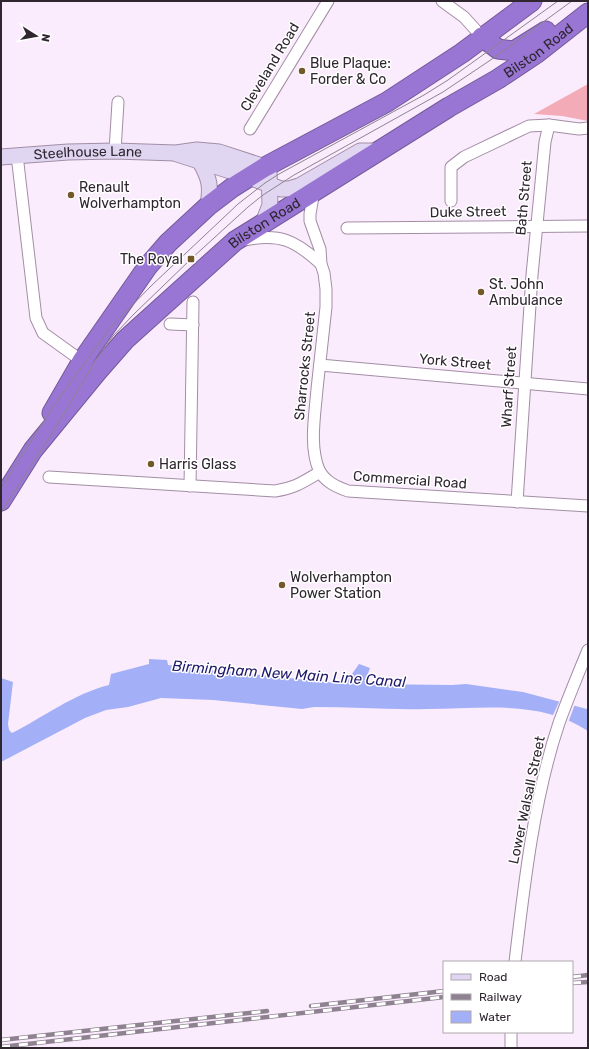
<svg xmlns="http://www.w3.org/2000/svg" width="589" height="1049" viewBox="0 0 589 1049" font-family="Rubik,sans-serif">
<rect width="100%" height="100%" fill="#fbecfd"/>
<!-- green -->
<polygon fill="#f3acb7" points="588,84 588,121 562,116 534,114"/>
<!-- water -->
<path fill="#a3aff7" d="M149,659L167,660L168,665L345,684L359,664L370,668L366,679V684L452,685L466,684L523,692L587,709L588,710V731C540,699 481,709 427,709C390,710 352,707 314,707L302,709L213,700L161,698L128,707L106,710L85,718L1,762V678L13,682L8,724L9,730L12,733C44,717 73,694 109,685L111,674L149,664Z"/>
<!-- pier -->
<polygon fill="#fbecfd" points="560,700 575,704 568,723 552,717"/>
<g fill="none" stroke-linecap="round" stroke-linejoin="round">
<defs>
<g id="street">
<polyline points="442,1 464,17 482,37"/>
<polyline points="250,129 328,1"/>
<polyline points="115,151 118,102"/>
<polyline points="17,155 36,318 43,333 82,361"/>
<path d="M314,191L310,214V221L320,249L321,264L324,273L326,289V307C323,334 320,362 317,389C315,415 309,446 319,470C325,482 337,487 348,491L588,506"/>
<polyline points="451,201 451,167 464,157 529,126 549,125 579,129 588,128"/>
<polyline points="347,228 588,226"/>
<path d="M244,240C280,233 295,240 321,264"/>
<polyline points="170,324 193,325"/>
<polyline points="320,365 588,389"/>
<path d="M49,477L275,491C295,488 303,482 320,472"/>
<polyline points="190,486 193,302"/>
<polyline points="517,502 532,275 545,142 549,125"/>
<path d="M515,962C524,885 534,797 559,723C568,698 578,674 588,650"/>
<polyline points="511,1048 511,1032"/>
</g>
<g id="secondary">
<polyline points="177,154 249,177 281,189 289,189 299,186 360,151 378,151"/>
<path id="s1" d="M1,157L68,152L115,151L176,153L197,150L219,152L265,167L269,171L270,205L263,223"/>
<path d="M200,162C210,179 211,187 208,206"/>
</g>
<g id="highway">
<polyline points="482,37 498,49 514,51 546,31"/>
<polyline points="52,413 82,361 148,266 168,243 208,206 233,187 265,167 387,102 462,53 532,1"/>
<path id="s2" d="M1,501L33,450L97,372L125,340L235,241L449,107L498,79L537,53L588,13"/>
</g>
</defs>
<!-- street casing -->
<use href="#street" stroke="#a38da6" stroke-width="13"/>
<!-- secondary casing -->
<use href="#secondary" stroke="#a38da6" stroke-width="17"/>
<!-- highway casing -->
<use href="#highway" stroke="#745a9a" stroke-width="21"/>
<!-- street -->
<use href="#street" stroke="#fff" stroke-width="11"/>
<!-- secondary -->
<use href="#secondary" stroke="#e0d6f2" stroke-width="15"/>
<!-- highway -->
<use href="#highway" stroke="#9976d3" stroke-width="19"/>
<!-- tram -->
<g stroke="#8e8290" stroke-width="1">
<polyline points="1,488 55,404 109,329 151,286 238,204 265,183 279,174 424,95 448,80 558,1"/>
<polyline points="1,512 48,440 96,360 113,336 134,314 191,259 248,207 263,195 294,175 443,92 495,57 572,1"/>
</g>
<defs>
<g id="rail">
<polyline points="572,977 588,975"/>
<polyline points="572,983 588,982"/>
<polyline points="311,1006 444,991"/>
<polyline points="1,1040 267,1011"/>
<polyline points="1,1047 444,997"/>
</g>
</defs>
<!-- rail casing -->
<use href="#rail" stroke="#8e8290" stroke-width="4.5"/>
<!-- rail -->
<use href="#rail" stroke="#fff" stroke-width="3" stroke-dasharray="9" stroke-linecap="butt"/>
</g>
<!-- markers -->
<g fill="#73582a" stroke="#fff" stroke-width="1.5">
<circle cx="302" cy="71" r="4"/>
<circle cx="71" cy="195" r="4"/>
<rect x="187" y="255" width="8" height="8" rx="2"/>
<circle cx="481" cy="292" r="4"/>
<circle cx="151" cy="464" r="4"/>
<circle cx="282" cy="585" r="4"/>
</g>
<g text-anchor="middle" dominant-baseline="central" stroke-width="3" stroke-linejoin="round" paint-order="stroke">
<!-- street labels -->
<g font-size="14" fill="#2f2630" stroke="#fff">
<text stroke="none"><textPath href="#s2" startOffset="710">Bilston Road</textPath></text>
<text transform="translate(270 67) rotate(-59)">Cleveland Road</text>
<text stroke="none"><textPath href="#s1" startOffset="87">Steelhouse Lane</textPath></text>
<text transform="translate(524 198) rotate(-85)">Bath Street</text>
<text transform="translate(468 212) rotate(-1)">Duke Street</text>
<text stroke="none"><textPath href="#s2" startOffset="386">Bilston Road</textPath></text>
<text transform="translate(455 362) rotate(5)">York Street</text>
<text transform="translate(305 366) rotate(-84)">Sharrocks Street</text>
<text transform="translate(509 387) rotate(-86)">Wharf Street</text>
<text transform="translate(410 480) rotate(4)">Commercial Road</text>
<text transform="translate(527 800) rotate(-78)">Lower Walsall Street</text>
</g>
<!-- poi labels -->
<g font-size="14" fill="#2f2630" stroke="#fff" text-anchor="start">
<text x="310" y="63">Blue Plaque:<tspan x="310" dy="16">Forder &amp; Co</tspan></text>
<text x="79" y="187">Renault<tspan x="79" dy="16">Wolverhampton</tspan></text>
<text x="183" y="259" text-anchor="end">The Royal</text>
<text x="489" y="284">St. John<tspan x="489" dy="16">Ambulance</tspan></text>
<text x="159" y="464">Harris Glass</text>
<text x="290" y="577">Wolverhampton<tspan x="290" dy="16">Power Station</tspan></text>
</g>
<!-- water labels -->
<g font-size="15" font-style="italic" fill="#1e196a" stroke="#fff">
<text transform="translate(289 674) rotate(4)">Birmingham New Main Line Canal</text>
</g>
</g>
<!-- border -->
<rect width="589" height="1049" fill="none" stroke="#2f2630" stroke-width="4"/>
<!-- legend -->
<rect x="443" y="961" width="130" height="72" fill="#ffffff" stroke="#aca8ac"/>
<rect x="451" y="974" width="20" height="6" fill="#e0d6f2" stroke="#aca8ac"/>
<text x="479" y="981" font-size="12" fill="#2f2630">Road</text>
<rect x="451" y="994" width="20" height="6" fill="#8e8290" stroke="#aca8ac"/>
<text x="479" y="1001" font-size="12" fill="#2f2630">Railway</text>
<rect x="451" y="1011" width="20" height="12" fill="#a3aff7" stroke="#aca8ac"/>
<text x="479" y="1021" font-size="12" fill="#2f2630">Water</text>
<!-- north arrow -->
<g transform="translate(36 36) rotate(101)" stroke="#ffffff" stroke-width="3" paint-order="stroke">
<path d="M0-3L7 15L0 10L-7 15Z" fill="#2f2630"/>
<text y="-6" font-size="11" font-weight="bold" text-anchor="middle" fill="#2f2630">N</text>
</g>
</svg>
